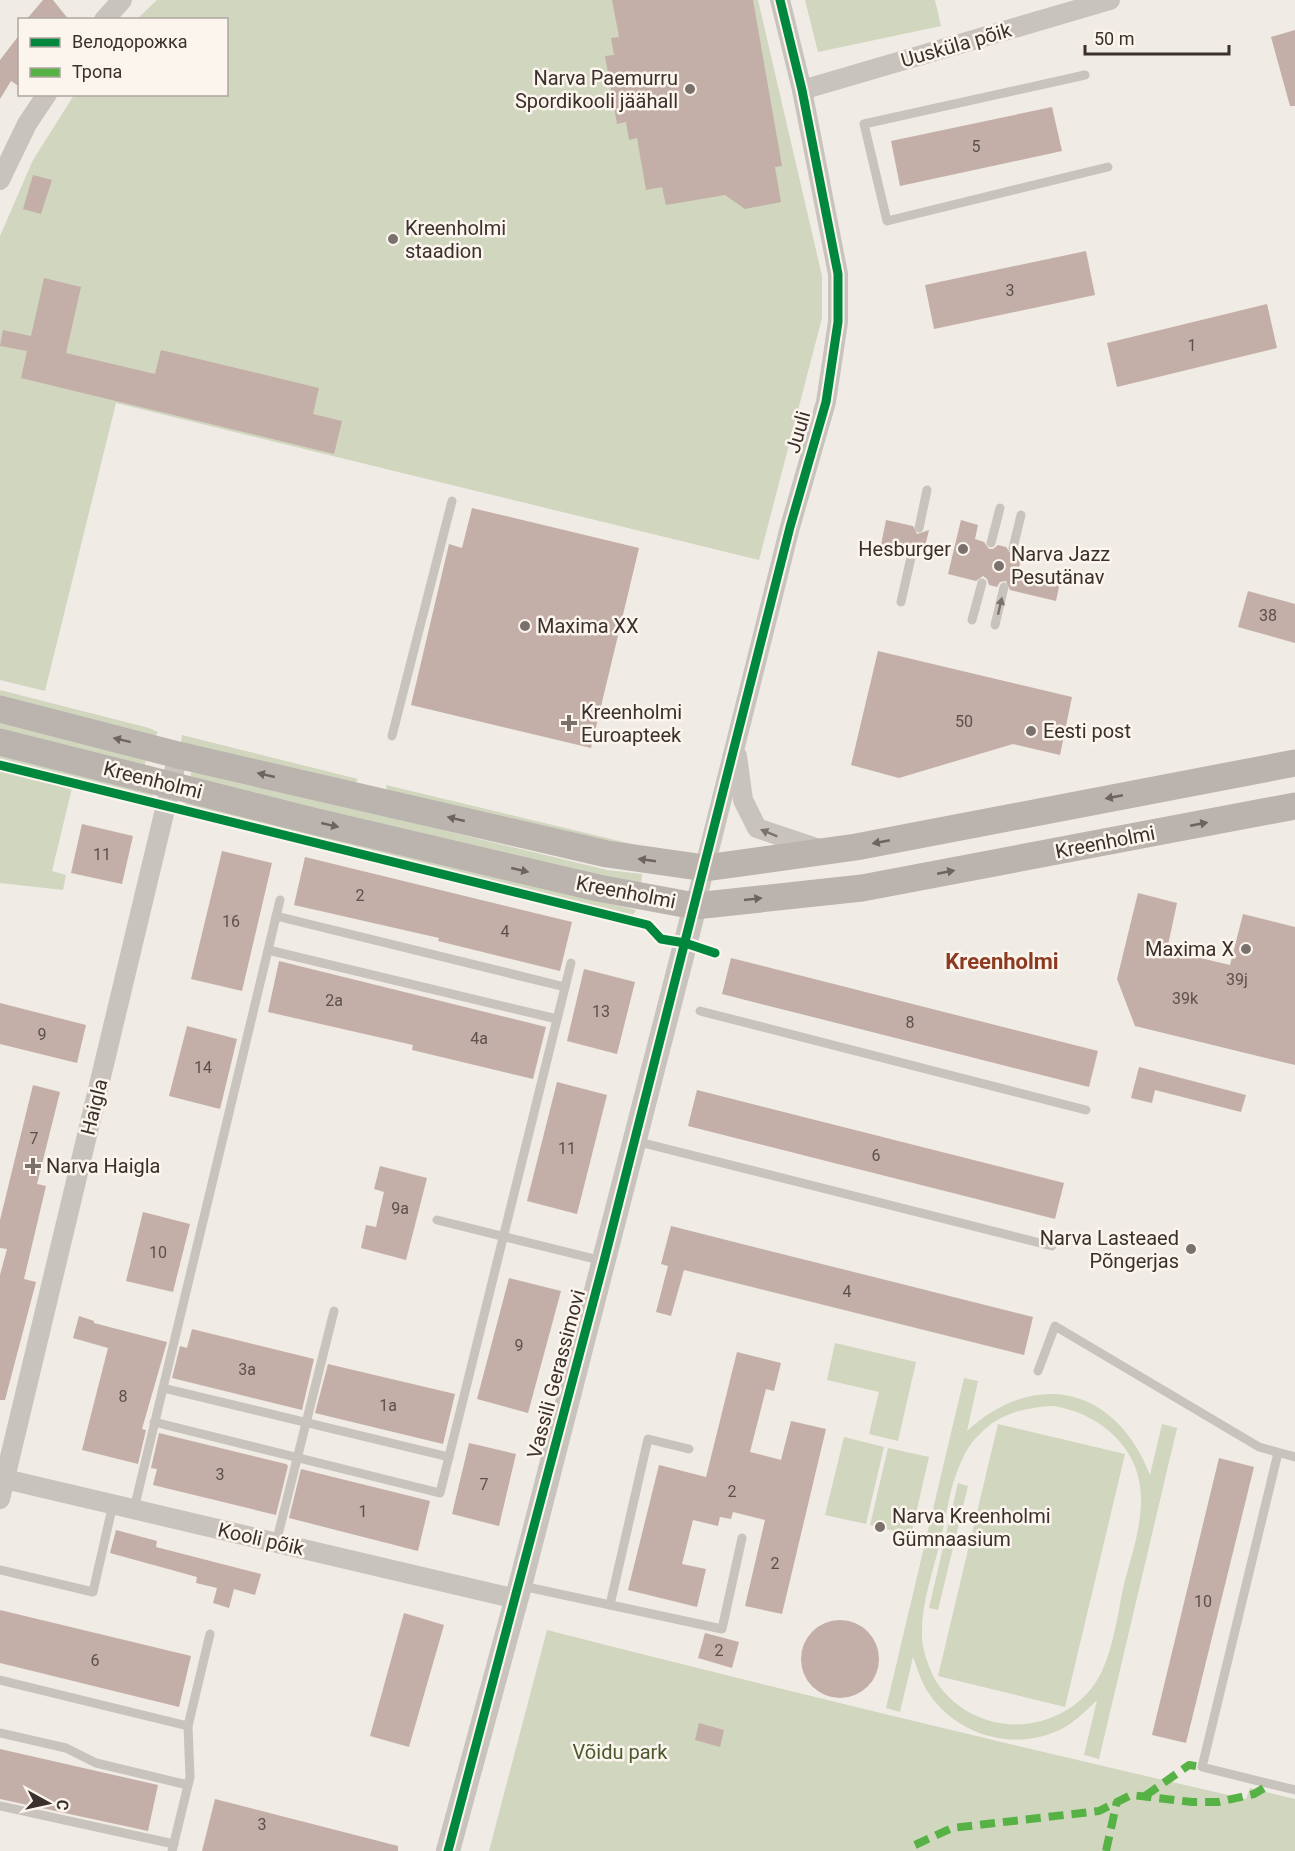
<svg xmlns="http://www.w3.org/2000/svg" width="1295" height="1851" viewBox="0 0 1295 1851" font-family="Roboto,sans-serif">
<rect width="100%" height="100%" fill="#f0ebe5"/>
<!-- green -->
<g fill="#d1d6bf" fill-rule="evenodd">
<polygon points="157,0 758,0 822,276 822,318 759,560 116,403 45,691 0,680 0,236 33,160 74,95 226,94 226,20 137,19"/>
<polygon points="805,0 935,0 941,26 818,52"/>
<polygon points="0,690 149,728 158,732 154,738 0,699"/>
<polygon points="0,720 147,757 143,770 0,733"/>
<polygon points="182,735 358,779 353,786 181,743"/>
<polygon points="0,751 152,792 154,800 0,762"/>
<polygon points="192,769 607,870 642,874 641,885 605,882 190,778"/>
<polygon points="0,770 72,788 52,871 66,875 63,890 0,883"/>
<polygon points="386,785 632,844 642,848 387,791"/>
<polygon points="190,801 199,802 636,910 633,915 629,915 181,806"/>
<polygon points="835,1343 916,1362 898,1441 869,1434 879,1392 827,1380"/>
<path d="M964,1378L978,1381L967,1431C1036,1368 1116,1387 1150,1475L1162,1424L1177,1428L1099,1759L1084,1755L1097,1700C1087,1710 1078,1719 1065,1727C1019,1753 959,1737 930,1695C921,1683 918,1670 913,1657L900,1712L886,1708ZM1054,1406C1102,1414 1144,1451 1141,1504C1140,1531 1131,1558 1124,1584C1118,1612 1114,1645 1102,1671C1082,1714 1031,1734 987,1720C964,1713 940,1694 931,1671C926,1659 921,1645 922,1631C922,1600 934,1569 941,1538C947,1513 950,1484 962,1460C966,1450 972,1441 980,1434C999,1413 1027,1407 1054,1406Z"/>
<polygon points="998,1424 1125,1454 1065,1707 938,1676"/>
<polygon points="844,1437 884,1447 866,1524 825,1515"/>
<polygon points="888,1448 929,1457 911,1535 870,1525"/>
<polygon points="958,1483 968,1486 938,1610 929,1608"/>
<path d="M547,1630C779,1689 1012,1746 1246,1799L1250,1788L1295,1799V1851H489Z"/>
</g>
<!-- building -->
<g fill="#c3afa7">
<polygon points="43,0 53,0 69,20 26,20"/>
<polygon points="612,0 753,0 782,166 775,167 781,202 745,209 725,195 666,205 662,187 646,190 637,138 629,140 626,122 617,124 605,56 614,55 611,38 619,37"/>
<polygon points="1295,30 1295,106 1290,106 1271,37"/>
<polygon points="20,34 20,87 11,81 0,99 0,60"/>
<polygon points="1052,107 1062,151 900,186 891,141"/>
<polygon points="33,175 52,180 41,214 23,209"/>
<polygon points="1086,251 1095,295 934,329 925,285"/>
<polygon points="44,278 81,287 66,353 155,374 161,350 319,388 313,414 342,421 334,454 21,378 27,351 0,346 3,330 31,336"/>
<polygon points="1267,304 1277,348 1117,387 1107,343"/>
<polygon points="472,508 639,548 591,748 411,705 449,544 462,548"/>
<polygon points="886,520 913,526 917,534 929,530 923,555 919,554 914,547 906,551 881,545"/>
<polygon points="961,520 978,525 975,539 984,542 989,549 993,549 998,545 1006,547 1012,555 1023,550 1018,572 1060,582 1056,601 1010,590 1006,581 1000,582 997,587 989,585 987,579 983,576 976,581 948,574"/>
<polygon points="1248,591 1295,604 1295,643 1238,627"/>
<polygon points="878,651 1072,697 1060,755 1013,744 899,778 851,765"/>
<polygon points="82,824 133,836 122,884 71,873"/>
<polygon points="222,851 272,863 242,991 191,979"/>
<polygon points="305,857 572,922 560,971 438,941 439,938 294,905"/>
<polygon points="1138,893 1177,903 1167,950 1230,965 1243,914 1295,927 1295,1065 1135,1026 1117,979"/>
<polygon points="731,958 1098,1051 1089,1087 722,994"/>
<polygon points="279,961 546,1027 533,1079 412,1050 413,1045 268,1012"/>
<polygon points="584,969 635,982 617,1054 567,1041"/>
<polygon points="0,1003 86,1025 77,1063 0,1044"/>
<polygon points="187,1026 237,1039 220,1109 169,1096"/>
<polygon points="1139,1067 1246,1095 1241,1112 1155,1090 1152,1103 1131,1098"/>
<polygon points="557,1082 607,1095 577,1214 527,1201"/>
<polygon points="33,1085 60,1092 37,1184 46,1186 24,1279 36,1282 5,1400 0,1400 0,1275 7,1249 0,1248 0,1220"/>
<polygon points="697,1090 1064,1183 1055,1219 688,1126"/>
<polygon points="380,1166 427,1178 406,1260 361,1248 366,1225 376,1227 384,1192 374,1189"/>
<polygon points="143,1212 190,1224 173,1292 126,1281"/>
<polygon points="671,1226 1033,1317 1024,1355 684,1270 671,1316 656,1312 668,1266 661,1264"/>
<polygon points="509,1278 561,1291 528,1413 477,1399"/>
<polygon points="79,1316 94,1321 94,1323 167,1342 142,1429 146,1430 138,1464 82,1450 108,1348 73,1338"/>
<polygon points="192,1329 314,1359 302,1410 172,1378 180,1346 187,1348"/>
<polygon points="737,1352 781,1363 774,1391 766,1389 750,1452 781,1460 791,1421 826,1429 782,1614 745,1606 765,1520 733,1512 731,1519 720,1517 718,1526 693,1520 682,1564 706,1569 697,1607 628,1590 659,1465 706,1477"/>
<polygon points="328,1364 455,1394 443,1444 315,1413"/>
<polygon points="159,1433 286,1464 288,1466 276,1515 153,1485 157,1469 151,1468"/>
<polygon points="469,1443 516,1454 499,1526 452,1514"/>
<polygon points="1219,1458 1254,1467 1186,1743 1152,1735"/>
<polygon points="301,1469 430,1501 418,1551 289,1518"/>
<polygon points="116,1530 157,1541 156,1547 261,1574 255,1595 234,1589 229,1608 213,1603 217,1588 196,1583 197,1577 110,1553"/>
<polygon points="0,1610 191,1656 179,1707 0,1663"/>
<polygon points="404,1613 444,1625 409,1747 370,1736"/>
<circle cx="840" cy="1659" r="39"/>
<polygon points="705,1633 739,1642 732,1668 698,1658"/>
<polygon points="699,1723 724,1730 720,1747 695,1740"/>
<polygon points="0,1749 158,1785 148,1831 0,1799"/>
<polygon points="215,1799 398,1846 398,1851 202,1851"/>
</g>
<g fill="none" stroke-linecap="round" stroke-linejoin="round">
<!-- service -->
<g stroke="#c9c3be" stroke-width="9">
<polyline points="1085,75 864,124 887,221 1108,167"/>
<polyline points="919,528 927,490"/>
<polyline points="991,543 1000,508"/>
<polyline points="1013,548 1021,515"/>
<polyline points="901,602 912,553"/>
<polyline points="972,620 982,583"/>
<polyline points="995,625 1004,587"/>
<polyline points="392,736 452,501"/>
<polyline points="276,916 565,987"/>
<polyline points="268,950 557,1019"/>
<polyline points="700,1011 1086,1110"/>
<polyline points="635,1141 1052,1246"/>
<polyline points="437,1220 603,1261"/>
<polyline points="1038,1371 1055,1326 1259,1447 1295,1457"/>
<polyline points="163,1388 449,1457"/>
<polyline points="154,1422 440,1493 571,963"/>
<polyline points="1278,1453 1202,1767 1295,1790"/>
<polyline points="134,1509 280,900"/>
<polyline points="276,1543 334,1311"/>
<polyline points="0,1570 93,1592 113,1504"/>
<polyline points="522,1586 722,1629 742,1538"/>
<polyline points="610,1605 648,1439 689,1449"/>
<polyline points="0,1680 188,1726"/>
<polyline points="0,1733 66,1748 96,1763 188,1785"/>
<polyline points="0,1806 174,1844"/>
<polyline points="172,1851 190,1777 188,1726 210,1634"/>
</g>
<!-- minor -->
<g stroke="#c9c3be" stroke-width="20">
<polyline points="104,20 122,0"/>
<polyline points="802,90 1110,0"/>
<polyline points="0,180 27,124 47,94"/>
<polyline points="737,756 743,800 757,828 819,849"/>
<polyline points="695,906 790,527 826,402 838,322 838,274 802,90 780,0"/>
<polyline points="5,1479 516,1599"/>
<polyline points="0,1499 178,755"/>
</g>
<!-- tertiary -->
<polyline stroke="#c9c3be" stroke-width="24" points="448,1851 520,1586 695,906"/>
<!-- secondary -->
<g stroke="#bab3ae" stroke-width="27">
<polyline points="0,709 178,755 607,854 705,868 856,847 1295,763"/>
<polyline points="0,742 313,821 598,888 695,906 862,888 1295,806"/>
</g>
<!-- quiet -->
<g stroke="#57b246" stroke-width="8" stroke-dasharray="15 8" stroke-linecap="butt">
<polyline points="1145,1796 1189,1765 1202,1767"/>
<polyline points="915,1845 952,1828 1099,1811 1131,1795 1192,1802 1218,1802 1254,1794 1269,1785"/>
<polyline points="1106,1851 1117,1801"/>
</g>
<defs>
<g id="cycleway">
<polyline points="0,765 648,925 661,939 685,943 715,953"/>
<polyline points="448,1851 604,1261 790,527 826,402 838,322 838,274 802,90 780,0"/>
</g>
</defs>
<!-- cycleway casing -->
<use href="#cycleway" stroke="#fbf5ee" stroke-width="13"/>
<!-- cycleway -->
<use href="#cycleway" stroke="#00873e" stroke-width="9"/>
</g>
<!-- one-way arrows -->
<defs><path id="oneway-solid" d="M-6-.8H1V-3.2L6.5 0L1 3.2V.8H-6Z" transform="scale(1.5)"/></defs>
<g fill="#7b726d">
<use href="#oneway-solid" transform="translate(1000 606) rotate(-77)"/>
<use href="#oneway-solid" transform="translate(769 833) rotate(-158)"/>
</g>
<g fill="#6e645f">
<use href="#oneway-solid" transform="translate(122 740) rotate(-166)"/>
<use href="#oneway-solid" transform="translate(266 775) rotate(-167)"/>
<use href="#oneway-solid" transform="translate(1114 797) rotate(169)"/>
<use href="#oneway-solid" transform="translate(456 819) rotate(-167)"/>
<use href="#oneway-solid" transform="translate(1199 824) rotate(-11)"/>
<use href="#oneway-solid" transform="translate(330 825) rotate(13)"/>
<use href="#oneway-solid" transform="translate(881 842) rotate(169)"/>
<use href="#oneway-solid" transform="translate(647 860) rotate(-172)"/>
<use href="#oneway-solid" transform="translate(520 870) rotate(13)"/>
<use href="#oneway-solid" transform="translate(946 872) rotate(-11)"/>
<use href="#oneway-solid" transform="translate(753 899) rotate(-6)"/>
</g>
<!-- markers -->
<g fill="#7a716c" stroke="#fbf5ee" stroke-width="2">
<circle cx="690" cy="89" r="6"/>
<circle cx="393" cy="239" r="6"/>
<circle cx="963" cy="549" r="6"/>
<circle cx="999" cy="566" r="6"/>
<circle cx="525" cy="626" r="6"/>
<path d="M566 714h6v6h6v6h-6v6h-6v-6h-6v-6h6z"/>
<circle cx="1031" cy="731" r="6"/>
<circle cx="1246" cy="949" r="6"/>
<path d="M30 1157h6v6h6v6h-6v6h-6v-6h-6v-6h6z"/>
<circle cx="1191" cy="1249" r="6"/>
<circle cx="880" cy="1527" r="6"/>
</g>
<g text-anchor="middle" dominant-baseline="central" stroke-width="5" stroke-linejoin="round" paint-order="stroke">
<!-- number labels -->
<g font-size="16" fill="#5d504a">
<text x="976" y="146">5</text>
<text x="1010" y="290">3</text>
<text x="1192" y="345">1</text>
<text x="1268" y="615">38</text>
<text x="964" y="721">50</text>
<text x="102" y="854">11</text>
<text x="360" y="895">2</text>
<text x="231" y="921">16</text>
<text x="505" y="931">4</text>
<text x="1237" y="979">39j</text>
<text x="1185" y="998">39k</text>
<text x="334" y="1000">2a</text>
<text x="601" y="1011">13</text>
<text x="910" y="1022">8</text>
<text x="42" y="1034">9</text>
<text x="479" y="1038">4a</text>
<text x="203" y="1067">14</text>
<text x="34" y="1138">7</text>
<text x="567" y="1148">11</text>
<text x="876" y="1155">6</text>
<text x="400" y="1208">9a</text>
<text x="158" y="1252">10</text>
<text x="847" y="1291">4</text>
<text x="519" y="1345">9</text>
<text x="247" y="1369">3a</text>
<text x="123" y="1396">8</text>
<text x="388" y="1405">1a</text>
<text x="220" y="1474">3</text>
<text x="484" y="1484">7</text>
<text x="732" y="1491">2</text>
<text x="363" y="1511">1</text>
<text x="775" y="1563">2</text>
<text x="1203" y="1601">10</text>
<text x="719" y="1650">2</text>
<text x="95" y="1660">6</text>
<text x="262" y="1824">3</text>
</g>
<!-- street labels -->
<g font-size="20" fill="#3b302b" stroke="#fbf5ee">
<text transform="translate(956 45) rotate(-16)">Uusküla põik</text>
<text transform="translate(798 432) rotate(-74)">Juuli</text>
<text transform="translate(153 780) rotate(14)">Kreenholmi</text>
<text transform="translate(1105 842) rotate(-11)">Kreenholmi</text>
<text transform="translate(626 892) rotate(11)">Kreenholmi</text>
<text transform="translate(94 1107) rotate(-76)">Haigla</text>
<text transform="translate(556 1374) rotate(-75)">Vassili Gerassimovi</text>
<text transform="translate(261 1539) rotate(13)">Kooli põik</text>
</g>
<!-- poi labels -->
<g font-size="20" fill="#3b302b" stroke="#fbf5ee" text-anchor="start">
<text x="678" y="78" text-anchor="end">Narva Paemurru<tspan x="678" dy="23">Spordikooli jäähall</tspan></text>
<text x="405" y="228">Kreenholmi<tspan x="405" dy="23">staadion</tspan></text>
<text x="951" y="549" text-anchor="end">Hesburger</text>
<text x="1011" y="554">Narva Jazz<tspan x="1011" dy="23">Pesutänav</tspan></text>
<text x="537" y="626">Maxima XX</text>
<text x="581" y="712">Kreenholmi<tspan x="581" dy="23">Euroapteek</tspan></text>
<text x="1043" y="731">Eesti post</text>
<text x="1234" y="949" text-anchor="end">Maxima X</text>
<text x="46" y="1166">Narva Haigla</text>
<text x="1179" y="1238" text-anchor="end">Narva Lasteaed<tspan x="1179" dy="23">Põngerjas</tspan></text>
<text x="892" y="1516">Narva Kreenholmi<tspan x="892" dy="23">Gümnaasium</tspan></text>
</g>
<!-- park labels -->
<g font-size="20" fill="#4a5a2e" stroke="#fbf5ee">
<text x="620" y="1752">Võidu park</text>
</g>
<!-- quarter labels -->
<g font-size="22" font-weight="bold" fill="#8c3b22" stroke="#fbf5ee">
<text x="1002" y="961">Kreenholmi</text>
</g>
</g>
<!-- legend -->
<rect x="18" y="18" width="210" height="78" fill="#fbf5ee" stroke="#aea6a0" stroke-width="1.5"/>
<rect x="30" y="38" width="30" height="9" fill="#00873e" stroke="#aea6a0" stroke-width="1.5"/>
<text x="72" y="48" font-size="18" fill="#3b302b">Велодорожка</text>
<rect x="30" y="68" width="30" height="9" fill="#57b246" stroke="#aea6a0" stroke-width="1.5"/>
<text x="72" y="78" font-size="18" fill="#3b302b">Тропа</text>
<!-- north arrow -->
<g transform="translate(48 1803) rotate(98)" stroke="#fbf5ee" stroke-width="4.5" paint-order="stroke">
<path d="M0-4.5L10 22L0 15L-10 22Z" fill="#3b302b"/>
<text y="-9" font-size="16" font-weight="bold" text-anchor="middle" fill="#3b302b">С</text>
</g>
<!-- scale -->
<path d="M1085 45v9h144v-9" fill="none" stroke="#3b302b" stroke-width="3"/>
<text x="1094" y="45" font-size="18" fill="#3b302b" stroke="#fbf5ee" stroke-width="4.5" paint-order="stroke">50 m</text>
</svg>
